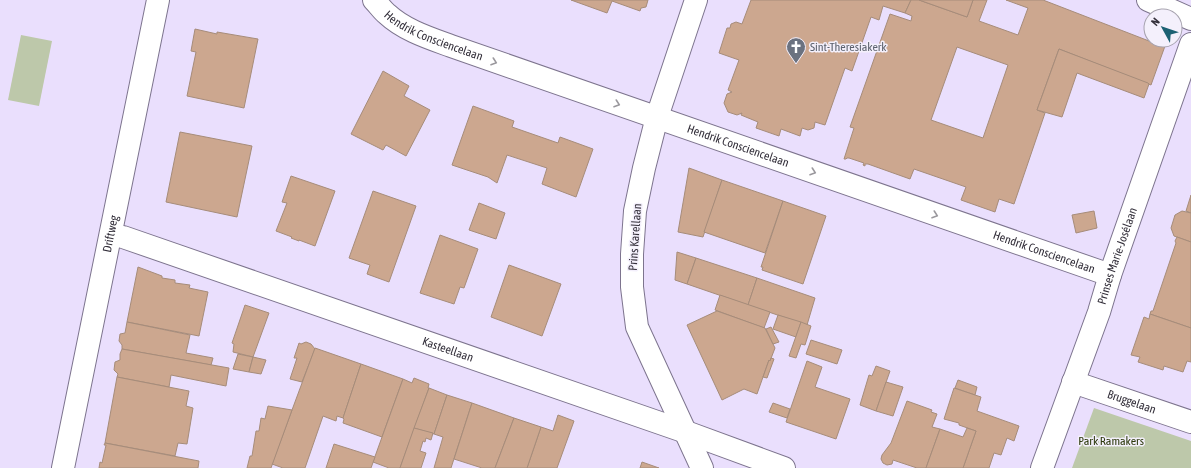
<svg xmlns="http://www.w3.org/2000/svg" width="1191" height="468" viewBox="0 0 1191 468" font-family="'Asap Condensed',sans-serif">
<rect width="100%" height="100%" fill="#eadffd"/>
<!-- green -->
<g fill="#bdc8aa">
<polygon points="21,35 52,41 39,106 8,100"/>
<polygon points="1094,408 1191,441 1191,468 1072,468"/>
</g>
<!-- building -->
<g fill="#cca78f" stroke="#a68c7a" fill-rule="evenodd">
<polygon points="571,0 648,0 646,7 641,8 640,11 612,1 607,13"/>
<polygon points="751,0 911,0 905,13 883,6 879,20 871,17 852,71 845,68 825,125 815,122 814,128 808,130 802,128 800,136 781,129 779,136 756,128 758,122 741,115 742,113 737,115 728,112 724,103 727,94 732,92 728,90 739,60 719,53 727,28 730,28 731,24 736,22 742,24"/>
<path d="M911,0H919L967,17L973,0H987L979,21L1018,35L1028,8L1006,0H1043L1162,46L1163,45L1165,46L1151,85L1059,49L1037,110L1045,113L1014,204L999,199L995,212L961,200L966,187L914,169L910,179L868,164H865V166L863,165L864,163L849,158H847L846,159H844L854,128L850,127L890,14L911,21L912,16L905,13ZM957,47L1008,65L983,138L931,120Z"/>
<polygon points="919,0 973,0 967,17"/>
<polygon points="195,29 217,34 217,32 258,39 244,108 187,96 196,52 191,51"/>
<polygon points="1059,49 1148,83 1149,84 1144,98 1077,73 1062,117 1037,110"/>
<polygon points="383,71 409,86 404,96 430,110 406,156 386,145 383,150 351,134"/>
<polygon points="473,106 514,121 512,127 558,143 560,137 593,149 576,197 542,184 547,168 507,155 497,183 488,177 452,165"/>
<polygon points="180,132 252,146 237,217 166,202"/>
<polygon points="689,168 722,180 703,237 678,232"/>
<polygon points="291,176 335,191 315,246 299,240 299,241 291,238 292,237 276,231 287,203 282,202"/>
<polygon points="722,180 783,201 765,253 704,232"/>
<polygon points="373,191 416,206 389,282 367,274 370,265 349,258"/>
<polygon points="1191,195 1191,213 1186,211"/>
<polygon points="783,201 826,216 803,284 762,270 763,267 761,267"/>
<polygon points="479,203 505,213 496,239 469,230"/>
<polygon points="1094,211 1097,228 1076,233 1072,215"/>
<polygon points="1182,211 1191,213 1191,242 1174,236 1171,228 1175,215"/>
<polygon points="440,235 478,249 464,288 460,287 454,304 420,293"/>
<polygon points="1177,237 1191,242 1191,328 1150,314 1151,311 1153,311 1176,243 1175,241"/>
<polygon points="677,252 696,258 687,284 675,280"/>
<polygon points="696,258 757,278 748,305 687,284"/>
<polygon points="509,265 561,284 542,336 491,317"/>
<polygon points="138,267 162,276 162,278 175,280 175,283 190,285 189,288 208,292 199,336 127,322"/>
<polygon points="757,278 815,298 807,325 748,305"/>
<polygon points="720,295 770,312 764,328 715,310"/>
<polygon points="245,305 269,313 253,357 233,352 234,344 232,343"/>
<polygon points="717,311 765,328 775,348 770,361 769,360 757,394 744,389 722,400 687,325"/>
<polygon points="1150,314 1191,328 1191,362 1187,361 1183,372 1164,366 1163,370 1138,362 1140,357 1131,355 1144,317 1149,319"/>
<polygon points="778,315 801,322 796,337 773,329"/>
<polygon points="127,322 190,335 186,353 213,358 211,365 122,349 122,345 119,341 120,334 125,333"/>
<polygon points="801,322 811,326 805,345 801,344 796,358 789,356"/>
<polygon points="771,327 779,342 773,344 766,329"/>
<polygon points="811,340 842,350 837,364 806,354"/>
<polygon points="306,342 311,344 315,349 302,382 290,379 297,358 294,358 299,343 301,344"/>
<polygon points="315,348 361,364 343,418 337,416 336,421 323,416 305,468 283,468 272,464"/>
<polygon points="122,349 229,368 226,386 171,375 169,387 117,377 118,374 114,370 115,362 120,360 120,354"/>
<polygon points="238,354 253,357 249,372 233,369"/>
<polygon points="253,357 266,360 261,374 249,372"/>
<polygon points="771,358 774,359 767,378 763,377 769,360 770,361"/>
<polygon points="807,361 822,367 815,387 850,399 836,439 786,422"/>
<polygon points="361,364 403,379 382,437 343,423 344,419 343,418"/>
<polygon points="876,366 890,371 876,411 860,405 869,375 872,376"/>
<polygon points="117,377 189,391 186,406 193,408 187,444 178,443 175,456 105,443"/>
<polygon points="414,378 429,384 428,388 429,388 400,468 389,468 373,462 403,379 412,383"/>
<polygon points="958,380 977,387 975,395 955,388"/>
<polygon points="886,382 903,387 893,416 876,411"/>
<polygon points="429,388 447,395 434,434 414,428"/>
<polygon points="954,388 981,397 977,411 1019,426 1014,441 1007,438 1001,455 994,453 989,468 963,468 976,431 959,425 959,423 944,419"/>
<polygon points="447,395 472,403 451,468 434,468 443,437 434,434"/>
<polygon points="907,401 932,410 931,412 937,414 932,427 940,429 926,468 917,468 893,460 892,464 887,465 883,463 881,459 882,455 891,443"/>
<polygon points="472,403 514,418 495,468 482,468 454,459"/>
<polygon points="773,403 790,409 787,418 769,412"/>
<polygon points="268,406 292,410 271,468 247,468 250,456 252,456 256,431 259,431 261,418 265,419"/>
<polygon points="558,415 574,421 557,468 527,468 541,427 553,431"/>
<polygon points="514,418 541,427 527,468 495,468"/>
<polygon points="414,428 433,433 431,440 426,438 425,442 423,441 420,451 426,453 421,468 400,468"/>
<polygon points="967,428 976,431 963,468 926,468 940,429 963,437"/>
<polygon points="105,443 199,461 198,468 99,468 100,462 102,463 106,445 104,445"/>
<polygon points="334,444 375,457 371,468 326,468"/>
<polygon points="642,462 659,468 640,468"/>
</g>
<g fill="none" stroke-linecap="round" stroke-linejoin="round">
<defs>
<g id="minor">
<path id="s1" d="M374,0C379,5 382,10 387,14C404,30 429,38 451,46L1110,275"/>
<polyline points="696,0 657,117 644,168 635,211 632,254 632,287 637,327 702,468"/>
<polyline points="1148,0 1191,19"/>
<path id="s2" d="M111,235L123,237L686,432L784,468"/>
<path id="s3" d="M1073,382L1191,422"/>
<path id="s4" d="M63,468L158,0"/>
<path id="s5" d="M1042,468L1099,312L1110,275L1191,44"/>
</g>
</defs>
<!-- minor casing -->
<use href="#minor" stroke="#7d748e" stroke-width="24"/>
<!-- minor -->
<use href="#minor" stroke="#fff" stroke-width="22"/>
</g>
<!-- one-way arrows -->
<defs><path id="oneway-chevron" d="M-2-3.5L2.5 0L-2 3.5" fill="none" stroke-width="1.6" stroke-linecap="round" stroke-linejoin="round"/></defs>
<g stroke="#9a989d">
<use href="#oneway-chevron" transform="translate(494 62) rotate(19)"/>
<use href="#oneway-chevron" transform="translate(617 104) rotate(19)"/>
<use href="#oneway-chevron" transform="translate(813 172) rotate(19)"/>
<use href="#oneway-chevron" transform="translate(935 215) rotate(19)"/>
</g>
<!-- icons -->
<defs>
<symbol id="church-pin" viewBox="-11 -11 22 30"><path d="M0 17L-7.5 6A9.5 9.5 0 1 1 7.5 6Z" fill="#6b7280" stroke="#f4f0fc"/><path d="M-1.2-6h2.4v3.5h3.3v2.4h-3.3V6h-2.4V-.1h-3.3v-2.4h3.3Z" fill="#fff"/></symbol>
</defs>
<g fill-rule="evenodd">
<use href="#church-pin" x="785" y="36" width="22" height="30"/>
</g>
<g text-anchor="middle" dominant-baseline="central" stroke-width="3" stroke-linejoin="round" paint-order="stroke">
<!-- street labels -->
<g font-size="12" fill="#34303b" stroke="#f4f0fc">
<text stroke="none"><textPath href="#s1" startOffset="71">Hendrik Consciencelaan</textPath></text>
<text stroke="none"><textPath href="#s1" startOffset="395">Hendrik Consciencelaan</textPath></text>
<text stroke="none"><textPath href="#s4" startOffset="239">Driftweg</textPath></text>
<text transform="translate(635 237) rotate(-86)">Prins Karellaan</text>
<text stroke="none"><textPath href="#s1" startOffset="719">Hendrik Consciencelaan</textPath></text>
<text stroke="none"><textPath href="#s5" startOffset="225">Prinses Marie-Josélaan</textPath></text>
<text stroke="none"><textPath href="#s2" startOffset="356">Kasteellaan</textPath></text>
<text stroke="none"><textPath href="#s3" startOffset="62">Bruggelaan</textPath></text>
</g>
<!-- worship labels -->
<g font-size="12" fill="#5b616d" stroke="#f4f0fc" text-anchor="start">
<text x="810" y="47">Sint-Theresiakerk</text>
</g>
<!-- park labels -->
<g font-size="12" fill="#2c380b" stroke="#f4f0fc">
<text x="1111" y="441">Park Ramakers</text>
</g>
</g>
<!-- north arrow -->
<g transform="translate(1163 28) rotate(310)"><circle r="19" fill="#f4f0fc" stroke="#a7a3af"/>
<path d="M0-3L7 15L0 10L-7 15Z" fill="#1c6173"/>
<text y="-6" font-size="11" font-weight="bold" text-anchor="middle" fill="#34303b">N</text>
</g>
</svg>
